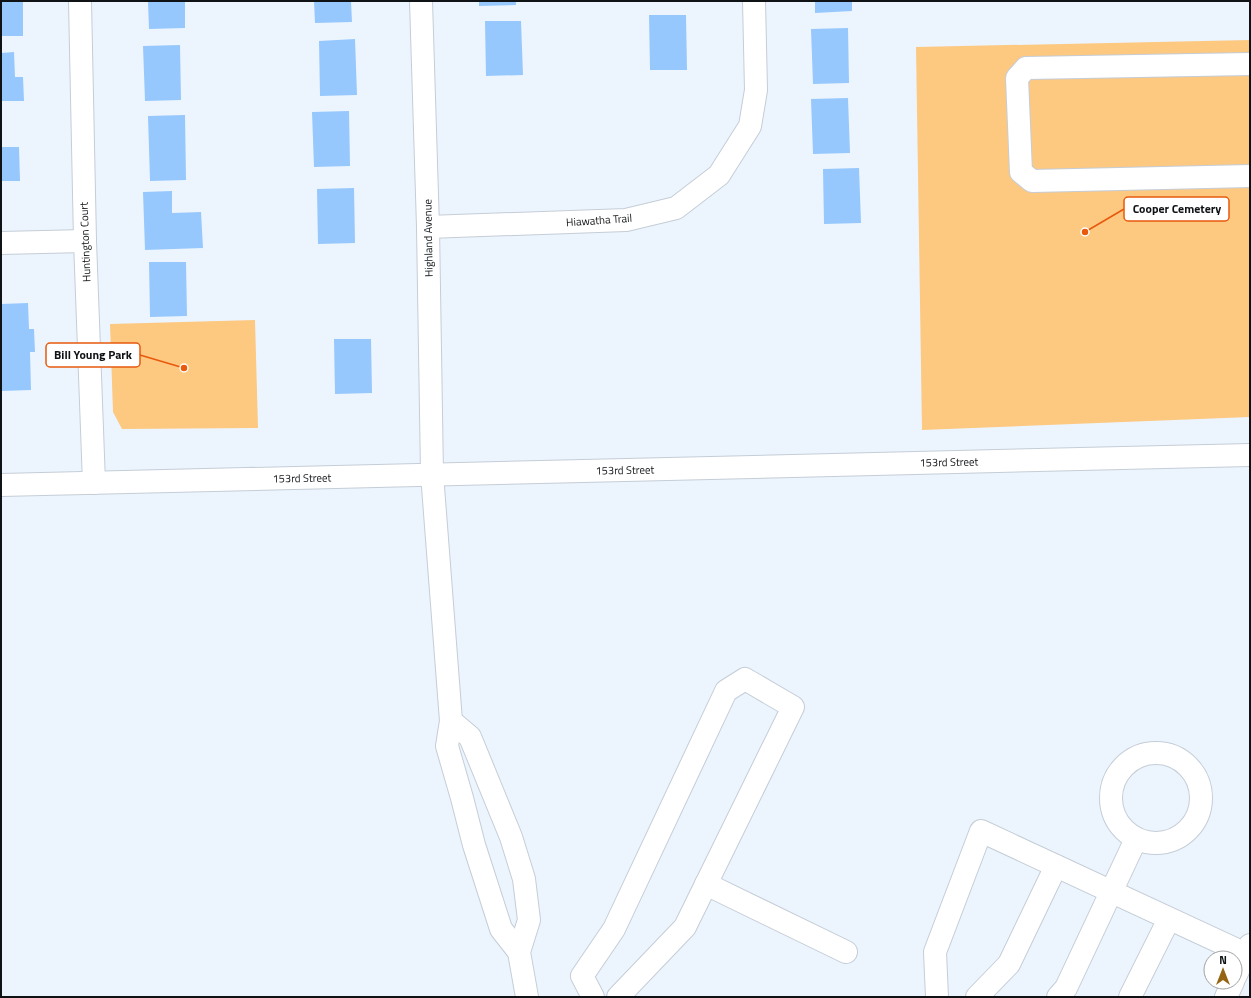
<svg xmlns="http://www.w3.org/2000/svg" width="1251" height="998" viewBox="0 0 1251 998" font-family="'Titillium Web',sans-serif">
<rect width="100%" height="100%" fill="#ecf5fe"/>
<!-- green -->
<g fill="#fdc880">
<polygon points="1250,40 1250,417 922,430 916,47"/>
<polygon points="255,320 258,428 122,429 113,412 110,324"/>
</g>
<!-- building -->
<g fill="#96c8fd">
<rect x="1" y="1" width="22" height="35"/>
<polygon points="148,1 185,1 185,28 149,29"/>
<polygon points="314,1 351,1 352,22 315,23"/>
<polygon points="479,1 516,1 516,5 479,6"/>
<polygon points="815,1 852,1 852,11 815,13"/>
<polygon points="649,15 686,15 687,70 650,70"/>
<polygon points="485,21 521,21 523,75 486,76"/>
<polygon points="848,28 849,83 813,84 811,29"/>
<polygon points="355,39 357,95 320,96 319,41"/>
<polygon points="180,45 181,100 145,101 143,46"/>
<polygon points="14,52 15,77 23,77 24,101 1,101 1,53"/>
<polygon points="848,98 850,153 813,154 811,99"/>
<polygon points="349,111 350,166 314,167 312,112"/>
<polygon points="185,115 186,180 150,181 148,116"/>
<polygon points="1,147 19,147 20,181 1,181"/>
<polygon points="859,168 861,223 824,224 823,169"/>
<polygon points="354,188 355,243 318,244 317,189"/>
<polygon points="172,191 172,213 201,212 203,248 145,250 143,192"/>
<polygon points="149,262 186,262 187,316 150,317"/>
<polygon points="28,303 29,329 34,329 35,352 30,352 31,390 1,391 1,304"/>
<polygon points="334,339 371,339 372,393 335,394"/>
</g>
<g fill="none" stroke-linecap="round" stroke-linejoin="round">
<defs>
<g id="minor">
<polyline points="80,1 85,241 94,483"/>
<polyline points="421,1 428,227 432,474 451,721 447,746 462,798 474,845 501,929 519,952"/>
<polyline points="1250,64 1026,68 1017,78 1021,172 1032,181 1250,176"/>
<polyline points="428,227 626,220 676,208 719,175 750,126 756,90 754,1"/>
<polyline points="1,243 85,241"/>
<polyline points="1,485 1250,455"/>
<polyline points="451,721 470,737 511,837 524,879 529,920 519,952 527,997"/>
<circle cx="1156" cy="798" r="45"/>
<polyline points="706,884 846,952"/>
<polyline points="1235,977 1250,945"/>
<polyline points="593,997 582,976 614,929 726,691 745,679 793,707 685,927 618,997"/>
<polyline points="937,997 935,952 981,831 1250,956"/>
<polyline points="977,997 1009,964 1056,866"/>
<polyline points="1058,997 1066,988 1136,839"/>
<polyline points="1130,997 1169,919"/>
<polyline points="1226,997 1233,982"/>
</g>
</defs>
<!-- minor casing -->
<use href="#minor" stroke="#c5cdd6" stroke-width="24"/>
<!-- minor -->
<use href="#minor" stroke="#fff" stroke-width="22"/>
</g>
<g text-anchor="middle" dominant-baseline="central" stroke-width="4" stroke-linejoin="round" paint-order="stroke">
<!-- street labels -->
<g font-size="11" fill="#101316" stroke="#fff">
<text transform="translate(599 220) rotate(-4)">Hiawatha Trail</text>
<text transform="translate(428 238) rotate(-91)">Highland Avenue</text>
<text transform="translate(85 242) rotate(-92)">Huntington Court</text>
<text transform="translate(949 462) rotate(-1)">153rd Street</text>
<text transform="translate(625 470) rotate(-1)">153rd Street</text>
<text transform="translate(302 478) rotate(-1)">153rd Street</text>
</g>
</g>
<!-- callouts -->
<path fill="none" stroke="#e8590c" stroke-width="1.5" d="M1085 232L1124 209M184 368L140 355"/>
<g fill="#e8590c" stroke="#fff" stroke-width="1.5">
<circle cx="1085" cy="232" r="4"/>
<circle cx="184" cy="368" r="4"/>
</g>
<g fill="#fff" stroke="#e8590c" stroke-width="1.5">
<rect x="1124" y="197" width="105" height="24" rx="4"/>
<rect x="46" y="343" width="94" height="24" rx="4"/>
</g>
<g font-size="12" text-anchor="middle" font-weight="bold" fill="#101316">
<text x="1177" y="213">Cooper Cemetery</text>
<text x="93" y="359">Bill Young Park</text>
</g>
<!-- border -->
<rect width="1251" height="998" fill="none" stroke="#101316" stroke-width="4"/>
<!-- north arrow -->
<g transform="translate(1223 970)"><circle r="19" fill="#ffffff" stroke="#9fa1a2"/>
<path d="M0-3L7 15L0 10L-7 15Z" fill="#946413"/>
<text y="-6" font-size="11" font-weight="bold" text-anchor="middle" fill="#101316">N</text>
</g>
</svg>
